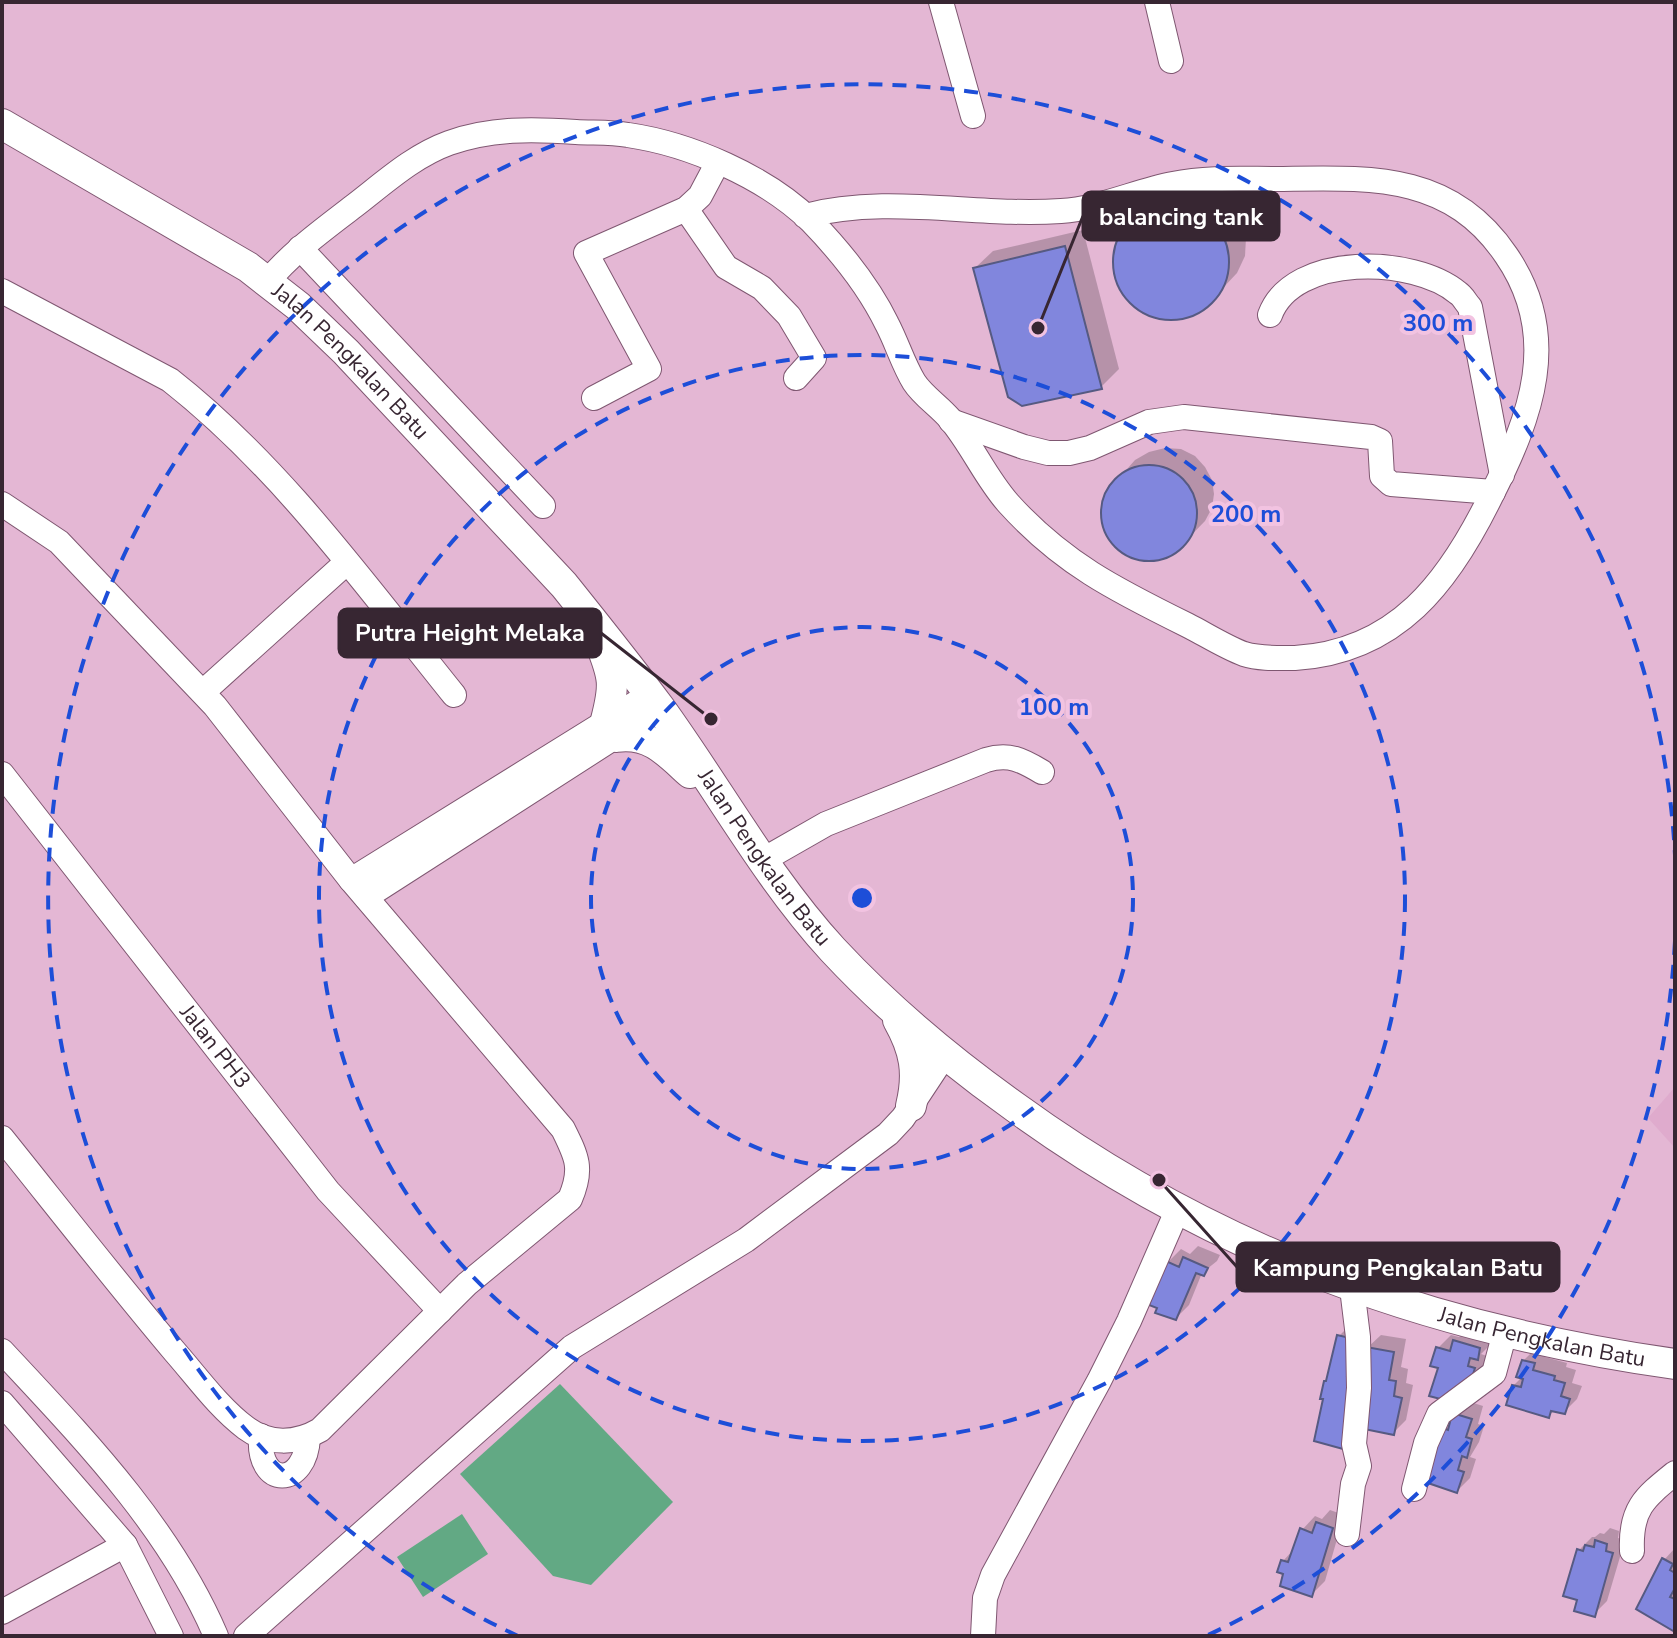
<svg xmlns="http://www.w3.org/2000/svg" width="1677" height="1638" viewBox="0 0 1677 1638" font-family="'Nunito Sans',sans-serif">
<rect width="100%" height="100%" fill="#e4b7d4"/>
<!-- built -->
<polygon fill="#dfabcd" points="1675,1087 1675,1148 1648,1118"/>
<!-- green -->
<g fill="#62a984">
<polygon points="560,1384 673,1502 591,1585 553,1576 460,1474"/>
<polygon points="462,1514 488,1554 423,1597 397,1557"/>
</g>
<!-- shadow -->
<g fill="#0003">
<polygon points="1199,188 1216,193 1231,205 1241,220 1246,238 1245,256 1237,273 1206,306 1190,315 1171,318 1153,315 1136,307 1124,293 1116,276 1114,257 1119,239 1129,224 1163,194"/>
<polygon points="1083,230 1119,369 1101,387 975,268 993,251"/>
<polygon points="1165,448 1181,449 1195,456 1205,467 1212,480 1214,494 1212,508 1205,521 1176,551 1163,557 1149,560 1134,558 1120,550 1109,538 1103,524 1102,508 1107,492 1135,460 1149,452"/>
<polygon points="1198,1246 1220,1255 1217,1261 1202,1273 1189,1305 1176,1318 1168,1262 1181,1249 1190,1254"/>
<polygon points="1352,1323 1367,1348 1381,1335 1406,1339 1401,1367 1408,1369 1406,1383 1413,1385 1406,1420 1393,1433 1329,1378 1339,1336"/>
<polygon points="1468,1328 1492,1335 1490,1345 1481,1354 1487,1356 1481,1375 1467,1389 1441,1366 1438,1348 1451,1335 1459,1337"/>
<polygon points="1536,1348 1547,1351 1545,1357 1567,1363 1566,1367 1576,1370 1572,1383 1582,1386 1577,1399 1564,1412 1555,1410 1548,1416 1513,1386 1522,1377 1523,1361"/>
<polygon points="1464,1400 1483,1406 1478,1424 1484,1426 1479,1442 1470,1457 1476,1459 1470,1478 1457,1491 1442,1428"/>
<polygon points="1330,1510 1344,1515 1325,1581 1312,1594 1286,1573 1283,1561 1295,1548 1302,1530 1315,1516 1322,1519"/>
<polygon points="1610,1528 1619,1531 1618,1538 1625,1540 1607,1601 1594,1614 1579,1550 1592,1537 1595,1537 1600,1533 1604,1534"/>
<polygon points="1675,1548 1675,1630 1664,1560"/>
</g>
<!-- building -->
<g fill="#8186dd" stroke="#565a82" stroke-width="2">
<circle cx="1171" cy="262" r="58"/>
<polygon points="1065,246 1102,389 1022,406 1008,397 973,268"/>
<circle cx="1149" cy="513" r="48"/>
<polygon points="1183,1257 1208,1268 1204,1276 1196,1273 1176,1320 1155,1313 1157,1308 1149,1305 1166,1261 1179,1267"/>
<polygon points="1337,1335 1350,1338 1353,1347 1347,1376 1355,1378 1343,1449 1314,1441 1323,1399 1320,1399 1324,1381 1326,1381"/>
<polygon points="1453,1340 1480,1348 1478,1360 1470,1358 1468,1366 1475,1368 1468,1390 1448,1401 1429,1396 1438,1368 1430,1366 1436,1347 1450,1351"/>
<polygon points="1366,1347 1394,1352 1389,1380 1396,1381 1394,1396 1402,1398 1394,1435 1359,1428"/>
<polygon points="1522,1360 1535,1363 1533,1370 1555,1376 1554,1380 1565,1383 1561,1396 1570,1399 1565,1414 1551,1411 1549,1418 1506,1405 1512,1385 1521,1387 1523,1379 1516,1377"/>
<polygon points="1449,1412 1472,1419 1466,1437 1472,1439 1467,1458 1462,1456 1458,1470 1464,1472 1457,1493 1425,1482 1440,1427 1448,1430 1450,1422 1445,1421"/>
<polygon points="1316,1522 1333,1528 1312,1597 1280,1586 1283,1574 1277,1572 1281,1560 1288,1562 1300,1528 1312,1533"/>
<polygon points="1595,1540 1607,1544 1606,1551 1613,1553 1595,1617 1574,1611 1577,1600 1563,1596 1577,1549 1583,1551 1585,1545 1594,1547"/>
<polygon points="1662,1558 1673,1564 1670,1570 1675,1573 1675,1588 1670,1597 1675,1599 1675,1632 1636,1609"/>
</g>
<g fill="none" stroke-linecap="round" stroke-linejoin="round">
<defs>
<g id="minor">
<polyline points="941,2 973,116"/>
<polyline points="1157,2 1171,61"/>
<polyline points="686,209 726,267 762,288 789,316 814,358 796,378"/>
<polyline points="300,248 543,506"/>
<path d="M267,282C292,252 323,230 354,206C384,183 413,156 449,143C491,128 533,129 576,132C593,133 611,132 628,135C690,144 766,177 811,221C841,252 868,285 887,324C897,343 903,364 914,382C923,396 939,406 950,419C972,445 985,477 1008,503C1062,563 1116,590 1187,625C1205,634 1225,647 1244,654C1260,659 1278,658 1295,658C1397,652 1449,582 1491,496C1531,417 1562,336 1506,255C1449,171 1367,178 1276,179C1242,179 1207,177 1173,184C1136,191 1099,209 1061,211C977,217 888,194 805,216"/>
<path d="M2,291L170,380C281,467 366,586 454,695"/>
<path d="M1270,315C1293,253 1414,256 1458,293C1463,296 1466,303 1470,307L1502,475"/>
<polyline points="594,398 649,369 586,253 686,209 700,196 718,162"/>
<polyline points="951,421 1024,447 1048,453 1069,453 1090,448 1149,422 1184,417 1371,437 1380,441 1382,476 1391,484 1493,492"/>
<path d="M2,504L59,542L215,706L351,880L563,1129C577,1157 583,1169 570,1199L467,1284L320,1430C296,1444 269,1445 246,1428C219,1408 197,1377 175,1352C116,1282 59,1209 2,1138"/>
<polyline points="203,692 346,563"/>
<path id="s1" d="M2,774L328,1191L440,1311"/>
<path d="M763,860L826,824L986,760C1009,753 1022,760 1042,772"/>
<polyline points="351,880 649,695"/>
<polyline points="366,897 660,708"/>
<path d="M2,1351C82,1437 169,1526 216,1636"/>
<polyline points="2,1403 125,1545 171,1636"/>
<path d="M261,1436C257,1489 306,1488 308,1437"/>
<polyline points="1414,1489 1426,1443 1439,1414 1494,1373 1505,1332"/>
<polyline points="1347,1534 1353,1484 1359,1466 1354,1444 1359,1388 1358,1337 1352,1288"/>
<path d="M1632,1551C1630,1509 1644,1498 1675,1473"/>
<polyline points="2,1612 125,1545"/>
<polyline points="246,1636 572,1347 746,1240 888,1134 903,1118 944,1056"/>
<polyline points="983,1636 985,1598 993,1575 1099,1381 1129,1321 1177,1211"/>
</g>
<g id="major">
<path id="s2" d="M2,124L248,267L298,306L346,352L564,585C596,625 629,666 660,708C718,788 766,877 833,950C888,1009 949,1060 1015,1107C1216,1253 1430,1329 1675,1364"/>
<path d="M601,645C614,678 615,685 606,720"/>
<path d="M616,737C650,732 667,752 690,773"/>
<path d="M898,1020C915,1050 919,1073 911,1106"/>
</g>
</defs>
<!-- minor casing -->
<use href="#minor" stroke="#7f5771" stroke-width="26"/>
<!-- major casing -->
<use href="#major" stroke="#7f5771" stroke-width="32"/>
<!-- minor -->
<use href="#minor" stroke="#fff" stroke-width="24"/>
<!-- major -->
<use href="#major" stroke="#fff" stroke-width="30"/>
</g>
<!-- distance rings -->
<g fill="none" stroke="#1d4ed8" stroke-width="4" stroke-dasharray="14 10">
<circle cx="862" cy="898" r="271"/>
<circle cx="862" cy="898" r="543"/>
<path d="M1675 941A814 814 0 0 1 1206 1636M518 1636A814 814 0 1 1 1675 855"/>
</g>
<g text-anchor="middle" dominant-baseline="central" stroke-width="8" stroke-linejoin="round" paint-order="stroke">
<!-- street labels -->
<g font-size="22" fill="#372632" stroke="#f2c3e1">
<text stroke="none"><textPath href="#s2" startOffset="424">Jalan Pengkalan Batu</textPath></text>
<text stroke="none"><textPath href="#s2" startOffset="1072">Jalan Pengkalan Batu</textPath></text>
<text stroke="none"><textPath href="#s1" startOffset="346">Jalan PH3</textPath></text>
<text stroke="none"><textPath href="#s2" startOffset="2008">Jalan Pengkalan Batu</textPath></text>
</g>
</g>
<circle cx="862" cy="898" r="12" fill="#1d4ed8" stroke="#f2c3e1" stroke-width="4"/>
<g font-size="24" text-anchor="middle" font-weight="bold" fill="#1d4ed8" stroke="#f2c3e1" stroke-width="8" stroke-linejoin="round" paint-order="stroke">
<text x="1438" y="331">300 m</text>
<text x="1246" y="522">200 m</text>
<text x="1054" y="715">100 m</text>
</g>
<!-- callouts -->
<path fill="none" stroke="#372632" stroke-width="3" d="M1038 328L1083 216M711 719L601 633M1159 1180L1237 1267"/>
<g fill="#372632" stroke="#f2c3e1" stroke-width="3">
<circle cx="1038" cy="328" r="8"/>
<circle cx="711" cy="719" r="8"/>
<circle cx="1159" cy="1180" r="8"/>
</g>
<g fill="#372632" stroke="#372632" stroke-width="3">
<rect x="1083" y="192" width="196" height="48" rx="8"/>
<rect x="339" y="609" width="262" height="48" rx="8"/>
<rect x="1237" y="1243" width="322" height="48" rx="8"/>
</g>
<g font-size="24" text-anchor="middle" font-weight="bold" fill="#fff">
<text x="1181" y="225">balancing tank</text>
<text x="470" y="641">Putra Height Melaka</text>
<text x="1398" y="1276">Kampung Pengkalan Batu</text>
</g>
<!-- border -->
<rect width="1677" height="1638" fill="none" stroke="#372632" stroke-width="8"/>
</svg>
